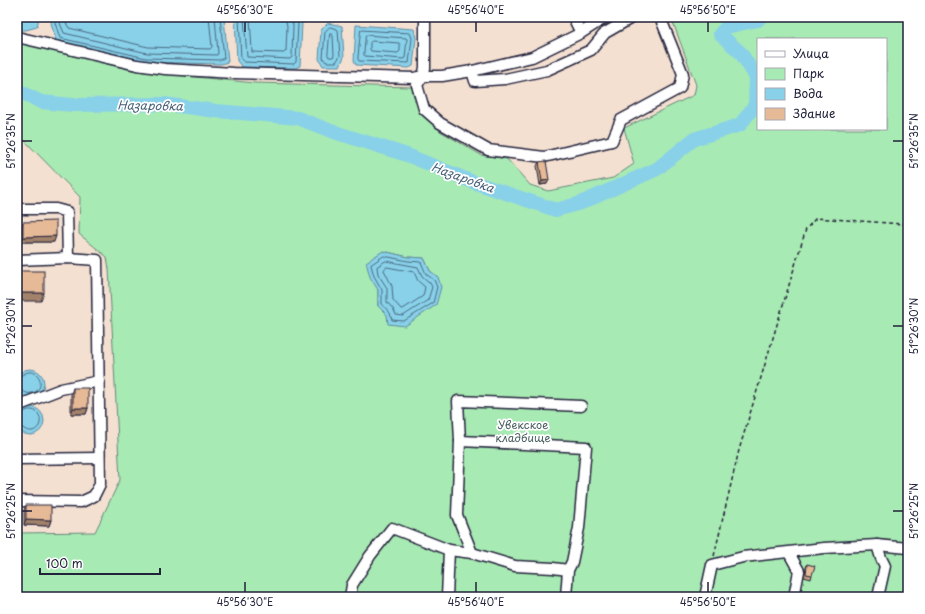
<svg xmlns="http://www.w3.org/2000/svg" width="925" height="614" viewBox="0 0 925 614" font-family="'Playpen Sans',sans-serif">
<rect width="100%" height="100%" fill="#faf1ea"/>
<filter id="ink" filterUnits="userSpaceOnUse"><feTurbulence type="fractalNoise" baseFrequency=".025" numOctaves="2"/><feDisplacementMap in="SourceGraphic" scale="8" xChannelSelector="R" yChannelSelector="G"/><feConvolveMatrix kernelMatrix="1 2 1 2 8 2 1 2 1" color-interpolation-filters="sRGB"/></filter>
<g filter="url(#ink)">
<!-- built -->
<g fill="#f4e0d1">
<polygon points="17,17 671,17 696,86 694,95 624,128 634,164 613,178 548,191 530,185 507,159 481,155 440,131 421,110 255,83 136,71 17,42"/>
<polygon points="17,131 80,197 79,234 107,257 109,269 120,480 95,532 17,533"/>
</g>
<!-- green -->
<path fill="#a8eab3" stroke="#658677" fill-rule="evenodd" d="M671,17H908V597H17V533L95,532L120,480L109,269L107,257L79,234L80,197L23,139L17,131V42L136,71L255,83L411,87L421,110L440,131L481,155L507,159L530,185L548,191L613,178L634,164L624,128L694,95L696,85ZM758,39H886V129H758ZM383,251L408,257L424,258L430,271L438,277L387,315L378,306V290Z"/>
<!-- water -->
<g fill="#88d1e9" stroke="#5f8ba3">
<polygon points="17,17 39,17 37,27 26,30 17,30"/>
<polygon points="52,17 224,17 228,62 221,64 146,62 56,41 51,23"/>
<polygon points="237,17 300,17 302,23 300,66 295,68 242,67 237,61 235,19"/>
<polygon points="328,23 342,26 344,57 340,66 323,66 319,59 321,30"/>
<polygon points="356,25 414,29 416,38 413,66 409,68 356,65 354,60"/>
<polygon points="383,251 408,257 424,258 430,271 438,277 441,287 436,305 405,326 388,324 387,315 378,306 378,290 370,277 366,262"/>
<circle cx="30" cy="383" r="14"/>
<circle cx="30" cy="421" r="14"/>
</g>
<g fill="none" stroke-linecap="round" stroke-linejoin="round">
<!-- shore -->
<g stroke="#4b6881" stroke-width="1">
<polyline points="56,17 55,23 60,38 146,58 220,60 224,58 220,17"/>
<polyline points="61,17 60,23 64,33 147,53 217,55 218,53 215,17"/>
<polyline points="67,17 66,23 69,28 148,47 210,49 212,47 209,17"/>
<polyline points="239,17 241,59 244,62 294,64 296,62 298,24 296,17"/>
<polyline points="244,17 247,57 290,59 292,57 293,25 291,17"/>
<polyline points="250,17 252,52 284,53 286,51 287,26 285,17"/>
<polygon points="330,27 337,29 338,30 340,56 336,62 326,62 323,58 325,32"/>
<polygon points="361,30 410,33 412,38 409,63 359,61 358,59"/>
<polygon points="330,34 332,34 333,36 334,55 333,57 329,57 328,55"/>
<polygon points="366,35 406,38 407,39 405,58 403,59 365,56 364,55"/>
<polygon points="372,41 399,43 400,45 400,51 398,53 371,51 370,49 370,43"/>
<polygon points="384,256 408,261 421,262 426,274 434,280 437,287 433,303 404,321 392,320 390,313 382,304 382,290 374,276 371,265"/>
<polygon points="386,261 418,267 422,276 430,283 432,287 428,300 403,316 396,315 394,310 387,302 387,288 378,274 377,267"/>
<polygon points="387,267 414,272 418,281 425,287 423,296 403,309 401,309 393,300 392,286 384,270"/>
<path d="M17,377C22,376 26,371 32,372C43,375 43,391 32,393C25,395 23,389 17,389"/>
<path d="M17,415C23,414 25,409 32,410C43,412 43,429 32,431C25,432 23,426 17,426"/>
</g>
<!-- river -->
<polyline stroke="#88d1e9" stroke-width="14" points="17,90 41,102 73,105 164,104 216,111 298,118 331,131 407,155 473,182 556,210 581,203 657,169 694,139 740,125 755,105 756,77 741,53 720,34 726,27 758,20 761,17"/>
<defs>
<g id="minor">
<polyline points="425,17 425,68 423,76 417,85 424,109 440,123 488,150 544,157 612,141 621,120 680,88 683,74 660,17"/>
<polyline points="573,17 581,33"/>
<polyline points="17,37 137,65 165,69 234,73 414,78 423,76 442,76 472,71 532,57 581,33 606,17"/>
<polyline points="472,71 475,81 505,79 547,70 591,50 605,33 633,17"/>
<polyline points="17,209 56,209 67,212 68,258"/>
<polyline points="17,260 68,258 97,260 100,484 94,496 81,502 17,501"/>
<polyline points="17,406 61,389 99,381"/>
<polyline points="460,441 586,447 579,528 572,562 568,570 566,597"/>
<polyline points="17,459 99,458"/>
<polyline points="877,545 881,558 885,566 878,597"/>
<polyline points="472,553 457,515 460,441 458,401 581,406"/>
<polyline points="789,553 799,571 794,597"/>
<polyline points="350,597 352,585 370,556 392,528 449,550 472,553 515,566 553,568 568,570"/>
<polyline points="447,597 449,550"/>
<polyline points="705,597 712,565 743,557 824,548 877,545 908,548"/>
</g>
</defs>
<!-- minor casing -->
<use href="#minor" stroke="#22223b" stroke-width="13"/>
<!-- path -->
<polyline stroke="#22223b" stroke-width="1.5" stroke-dasharray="4 3" stroke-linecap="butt" points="714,556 739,450 806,229 816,218 904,224 908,226"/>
<!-- minor -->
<use href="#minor" stroke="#fff" stroke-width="10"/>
</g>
<!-- wall -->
<g fill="#c7a082" stroke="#22223b">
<polygon points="539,162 547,184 540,185 537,166"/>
<polygon points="23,222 54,242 21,242 21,228"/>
<polygon points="73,388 88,408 86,414 71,414 71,394"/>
<polygon points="26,505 51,520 49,526 24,525 24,510"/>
<polygon points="807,564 812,575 811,579 804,577 806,568"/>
</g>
<!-- shaded-wall -->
<g fill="#a2826a" stroke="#22223b">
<polygon points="549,180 547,184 540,185 542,181"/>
<polygon points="56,236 54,242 21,242 23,237"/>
<polygon points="17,293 44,293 41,301 17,301"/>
<polygon points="73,408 88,408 86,414 71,414"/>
<polygon points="26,519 51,520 49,526 24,525"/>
</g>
<!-- building -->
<g fill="#e7ba97" stroke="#22223b">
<polygon points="546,161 549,180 542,181 539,162"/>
<polygon points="56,221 56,236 23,237 23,222"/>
<rect x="17" y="271" width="27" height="22"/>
<rect x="73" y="388" width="15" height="20"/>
<polygon points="26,505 51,505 51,520 26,519"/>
<polygon points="807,564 815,566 812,575 806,574"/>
<polygon points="784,592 789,593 789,597 783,597"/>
</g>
</g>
<!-- ticks -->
<path fill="none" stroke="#22223b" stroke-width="1.5" d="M245,22V32M476,22V32M708,22V32M22,141H32M893,141H903M22,326H32M893,326H903M22,511H32M893,511H903M245,582V592M476,582V592M708,582V592"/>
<g text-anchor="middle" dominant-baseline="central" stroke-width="3.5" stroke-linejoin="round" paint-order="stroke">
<!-- park labels -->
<g font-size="11" fill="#4a5e5f" stroke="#fff">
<text x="523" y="424">Увекское<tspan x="523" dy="13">кладбище</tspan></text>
</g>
<!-- water labels -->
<g font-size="12" font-style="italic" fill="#465f78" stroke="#fff">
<text transform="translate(150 105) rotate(1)">Назаровка</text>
<text transform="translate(463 177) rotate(20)">Назаровка</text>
</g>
</g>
<!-- margin -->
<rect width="925" height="614" fill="none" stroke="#fff" stroke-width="44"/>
<!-- legend -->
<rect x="757" y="38" width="130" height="92" fill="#ffffff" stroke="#a7a7b1"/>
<rect x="765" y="51" width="20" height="6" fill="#ffffff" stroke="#a7a7b1"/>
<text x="793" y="58" font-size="12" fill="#22223b">Улица</text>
<rect x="765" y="68" width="20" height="12" fill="#a8eab3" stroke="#a7a7b1"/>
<text x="793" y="78" font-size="12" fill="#22223b">Парк</text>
<rect x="765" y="88" width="20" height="12" fill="#88d1e9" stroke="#a7a7b1"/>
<text x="793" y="98" font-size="12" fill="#22223b">Вода</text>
<rect x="765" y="108" width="20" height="12" fill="#e7ba97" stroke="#a7a7b1"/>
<text x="793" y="118" font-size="12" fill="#22223b">Здание</text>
<!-- scale -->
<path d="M40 568v6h120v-6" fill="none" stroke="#22223b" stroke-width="2"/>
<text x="46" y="568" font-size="12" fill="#22223b" stroke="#ffffff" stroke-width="3" paint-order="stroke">100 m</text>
<rect x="22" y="22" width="881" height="570" fill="none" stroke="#22223b" stroke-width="1.5"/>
<g font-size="10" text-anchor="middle" fill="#22223b">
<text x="245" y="14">45°56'30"E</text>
<text x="476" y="14">45°56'40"E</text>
<text x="708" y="14">45°56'50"E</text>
<text transform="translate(11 141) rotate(-90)" y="4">51°26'35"N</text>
<text transform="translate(914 141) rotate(-90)" y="4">51°26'35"N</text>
<text transform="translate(11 326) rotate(-90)" y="4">51°26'30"N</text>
<text transform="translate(914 326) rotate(-90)" y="4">51°26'30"N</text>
<text transform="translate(11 511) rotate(-90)" y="4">51°26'25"N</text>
<text transform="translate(914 511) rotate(-90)" y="4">51°26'25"N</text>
<text x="245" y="606">45°56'30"E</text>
<text x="476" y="606">45°56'40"E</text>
<text x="708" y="606">45°56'50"E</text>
</g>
</svg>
